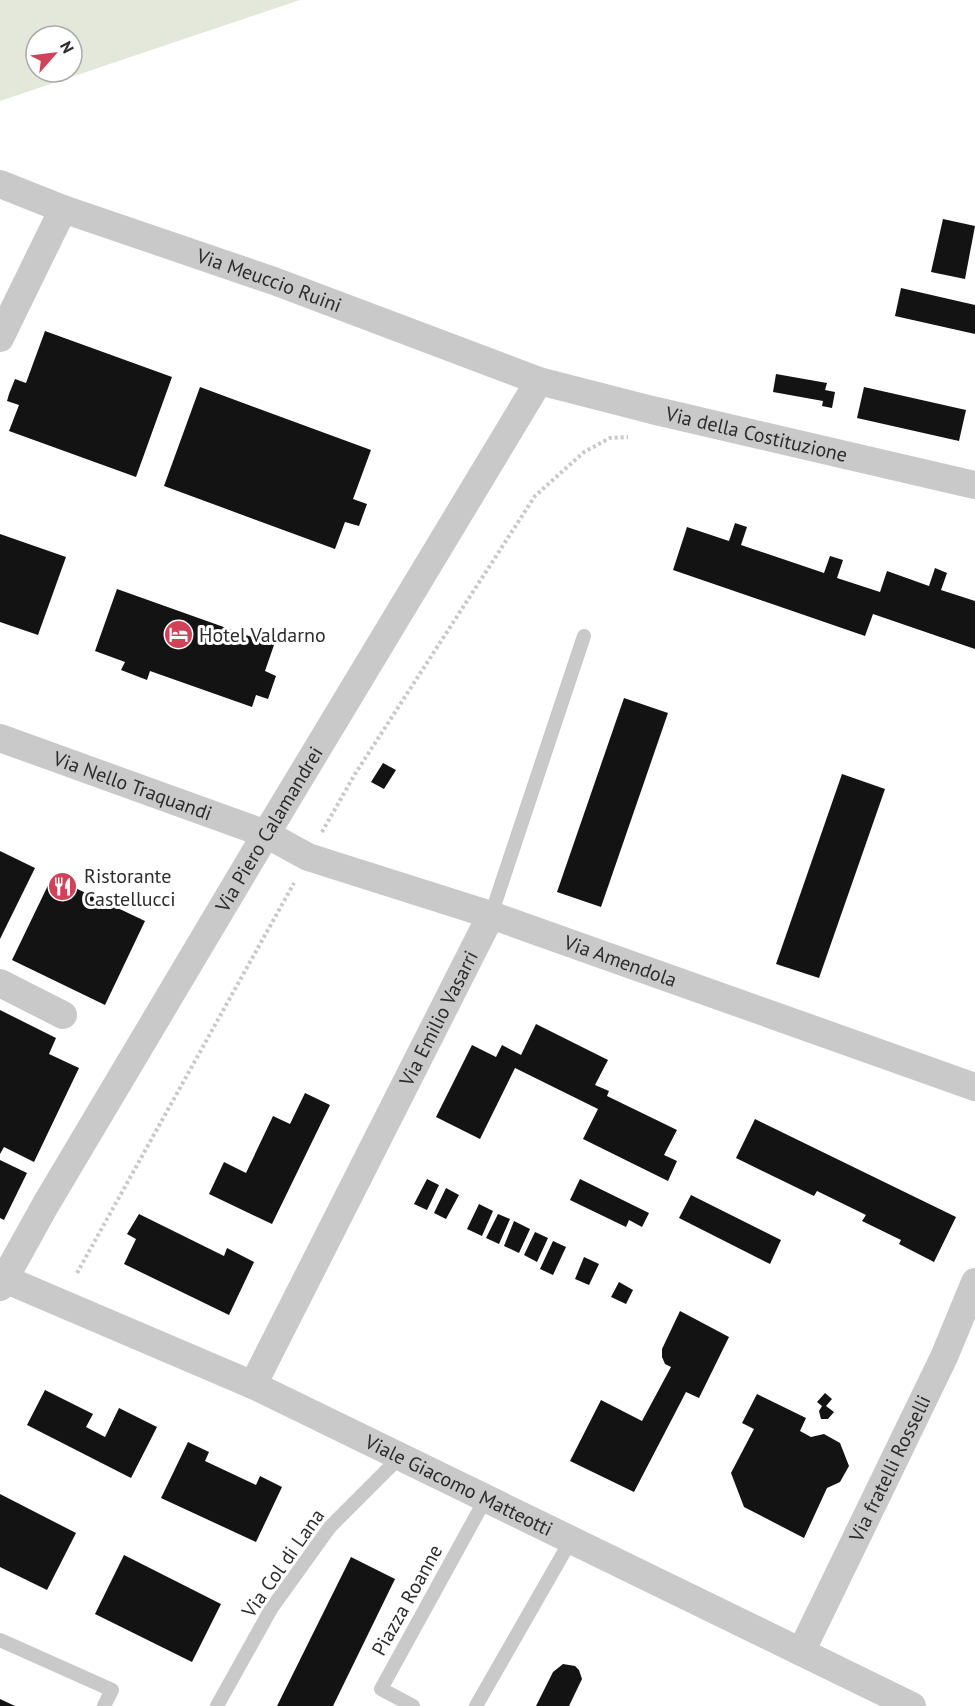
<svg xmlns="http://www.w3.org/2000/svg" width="975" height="1706" viewBox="0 0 975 1706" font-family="'PT Sans',sans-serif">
<rect width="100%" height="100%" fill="#fff"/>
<!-- green -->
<path fill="#e3e8db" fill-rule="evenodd" d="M0,0H300L0,101ZM36,36H72V72H36Z"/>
<!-- building -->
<g fill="#131313">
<polygon points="943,219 975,226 965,279 931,272"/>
<polygon points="901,288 975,305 975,334 895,316"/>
<polygon points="45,331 172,377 136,477 9,431 19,405 7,401 9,394 15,379 26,383"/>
<polygon points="776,374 827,383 825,390 835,392 832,408 822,406 823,401 773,392"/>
<polygon points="200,387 371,450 353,499 367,504 359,526 345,522 335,549 164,486"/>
<polygon points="864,387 966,410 959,441 857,418"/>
<polygon points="735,523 747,527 741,545 824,573 830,556 843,560 837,578 880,592 887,571 929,586 935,568 947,573 941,590 975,601 975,649 873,614 865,636 673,570 687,527 729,541"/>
<polygon points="0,534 66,557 38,635 0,622"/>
<polygon points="117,589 274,645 265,671 276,676 268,699 256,695 252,707 150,671 147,680 121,670 125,662 95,651"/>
<polygon points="624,698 668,713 601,907 557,892"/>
<polygon points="383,763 396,770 384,789 371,782"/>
<polygon points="842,774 885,789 819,978 776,964"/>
<polygon points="0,851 35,868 0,939"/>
<polygon points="52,877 145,921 105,1005 12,960"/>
<polygon points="0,1010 56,1038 49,1054 79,1068 34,1162 4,1147 0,1154"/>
<polygon points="536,1024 608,1060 595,1085 609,1091 607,1096 677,1130 664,1155 677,1161 668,1181 583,1139 598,1109 515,1068 480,1139 436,1117 472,1045 496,1057 502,1045 521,1055"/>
<polygon points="305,1093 330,1105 272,1224 209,1194 224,1162 246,1173 273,1116 290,1124"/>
<polygon points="755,1119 956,1217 934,1262 899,1244 901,1240 862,1221 866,1215 817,1191 814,1196 736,1158"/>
<polygon points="0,1160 27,1173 4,1220 0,1218"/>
<polygon points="427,1179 439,1185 427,1210 414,1204"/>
<polygon points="580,1179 649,1213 642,1227 629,1220 626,1227 570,1200"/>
<polygon points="446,1188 459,1195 446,1219 434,1213"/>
<polygon points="691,1195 781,1240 770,1264 679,1218"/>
<polygon points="479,1204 493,1211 482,1236 467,1229"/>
<polygon points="139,1214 224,1256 227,1248 254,1262 229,1315 124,1264 136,1239 127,1234"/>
<polygon points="498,1214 510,1219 499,1244 486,1238"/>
<polygon points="514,1221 530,1229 519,1253 504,1246"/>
<polygon points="535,1232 548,1238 537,1262 524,1255"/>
<polygon points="553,1241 566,1247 553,1275 540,1269"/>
<polygon points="584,1257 599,1264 589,1285 575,1279"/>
<polygon points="619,1282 633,1290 626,1304 611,1297"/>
<polygon points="680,1311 729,1337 699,1398 686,1392 634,1492 570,1461 601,1400 642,1421 671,1367 665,1364 662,1357 662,1349"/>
<polygon points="45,1390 93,1414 86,1427 105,1437 119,1408 157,1427 131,1478 27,1425"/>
<polygon points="825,1393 832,1399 826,1406 834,1412 828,1419 821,1419 819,1411 822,1406 817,1402"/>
<polygon points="757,1394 806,1418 800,1431 811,1437 824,1434 840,1443 849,1466 840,1482 827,1488 804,1538 744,1507 731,1473 754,1429 742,1423"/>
<polygon points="188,1442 209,1452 205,1461 256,1485 260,1476 282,1487 256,1542 161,1498"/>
<polygon points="0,1494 76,1533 47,1590 0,1567"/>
<polygon points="124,1555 221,1604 192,1662 95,1614"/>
<polygon points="351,1557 395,1579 333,1706 277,1706"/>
<polygon points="563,1664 575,1666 579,1670 582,1679 569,1706 536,1706 553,1672"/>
<polygon points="0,1699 15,1706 0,1706"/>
</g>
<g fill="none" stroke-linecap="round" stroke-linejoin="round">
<!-- path -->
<g stroke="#c9c9c9" stroke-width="4" stroke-dasharray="3 3" stroke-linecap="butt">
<polyline points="322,832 355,774 535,496 584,452 610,438 628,437"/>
<polyline points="77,1273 294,883"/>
</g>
<!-- service -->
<g stroke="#c9c9c9" stroke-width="14">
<polyline points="491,915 584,636"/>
<polyline points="0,1640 112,1690 104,1706"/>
<polyline points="217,1706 271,1609 330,1527 400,1457"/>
<polyline points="413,1706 381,1689 486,1498"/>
<polyline points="476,1706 571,1540"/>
</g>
<!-- minor -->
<g stroke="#c9c9c9" stroke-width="28">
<path id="s1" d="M0,184L63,209L274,281L539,381L652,410L975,485"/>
<polyline points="0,338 63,209"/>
<path id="s2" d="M0,738L266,834L308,857L491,915L975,1087"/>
<polyline points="0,983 63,1015"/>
<path id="s3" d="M0,1277L253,1385L912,1706"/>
<path id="s4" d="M0,1287L46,1204L266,834L539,381"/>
<path id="s5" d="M253,1385L491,915"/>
<path id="s6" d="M801,1652L944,1357L975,1282"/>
</g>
</g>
<!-- icons -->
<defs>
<symbol id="hotel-disc" viewBox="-11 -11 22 22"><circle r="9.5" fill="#cf4258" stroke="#fff"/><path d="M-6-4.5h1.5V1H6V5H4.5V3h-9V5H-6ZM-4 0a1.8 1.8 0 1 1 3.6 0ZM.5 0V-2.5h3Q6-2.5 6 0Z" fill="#fff"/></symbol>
<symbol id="restaurant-disc" viewBox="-11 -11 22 22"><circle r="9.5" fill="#cf4258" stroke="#fff"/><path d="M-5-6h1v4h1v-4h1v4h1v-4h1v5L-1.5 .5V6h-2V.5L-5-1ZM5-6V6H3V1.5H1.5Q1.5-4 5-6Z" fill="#fff"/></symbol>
</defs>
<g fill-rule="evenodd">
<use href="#hotel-disc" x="162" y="618" width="33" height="33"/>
<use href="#restaurant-disc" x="46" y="870" width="33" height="33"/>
</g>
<g text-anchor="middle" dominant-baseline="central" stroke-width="6" stroke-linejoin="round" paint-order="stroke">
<!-- street labels -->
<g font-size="20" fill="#2c2c2c" stroke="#fff">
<text stroke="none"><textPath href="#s1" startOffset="286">Via Meuccio Ruini</textPath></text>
<text stroke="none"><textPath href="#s1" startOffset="798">Via della Costituzione</textPath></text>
<text stroke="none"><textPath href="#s2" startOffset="141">Via Nello Traquandi</textPath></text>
<text stroke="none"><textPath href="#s4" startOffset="531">Via Piero Calamandrei</textPath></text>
<text stroke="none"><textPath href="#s2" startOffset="660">Via Amendola</textPath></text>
<text stroke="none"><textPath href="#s5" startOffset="411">Via Emilio Vasarri</textPath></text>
<text stroke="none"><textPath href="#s6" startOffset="204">Via fratelli Rosselli</textPath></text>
<text stroke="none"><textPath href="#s3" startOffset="504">Viale Giacomo Matteotti</textPath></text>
<text transform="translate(283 1563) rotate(-55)">Via Col di Lana</text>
<text transform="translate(407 1600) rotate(-61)">Piazza Roanne</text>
</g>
<!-- poi labels -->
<g font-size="20" fill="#2c2c2c" stroke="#fff" text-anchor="start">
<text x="199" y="635">Hotel Valdarno</text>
<text x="84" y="876">Ristorante<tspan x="84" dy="23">Castellucci</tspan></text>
</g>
</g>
<!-- north arrow -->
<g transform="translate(54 54) rotate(62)"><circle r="28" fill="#ffffff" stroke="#ababab" stroke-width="1.5"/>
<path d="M0-4.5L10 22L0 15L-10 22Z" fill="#cf4258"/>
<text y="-9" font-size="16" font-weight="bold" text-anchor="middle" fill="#2c2c2c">N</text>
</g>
</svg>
